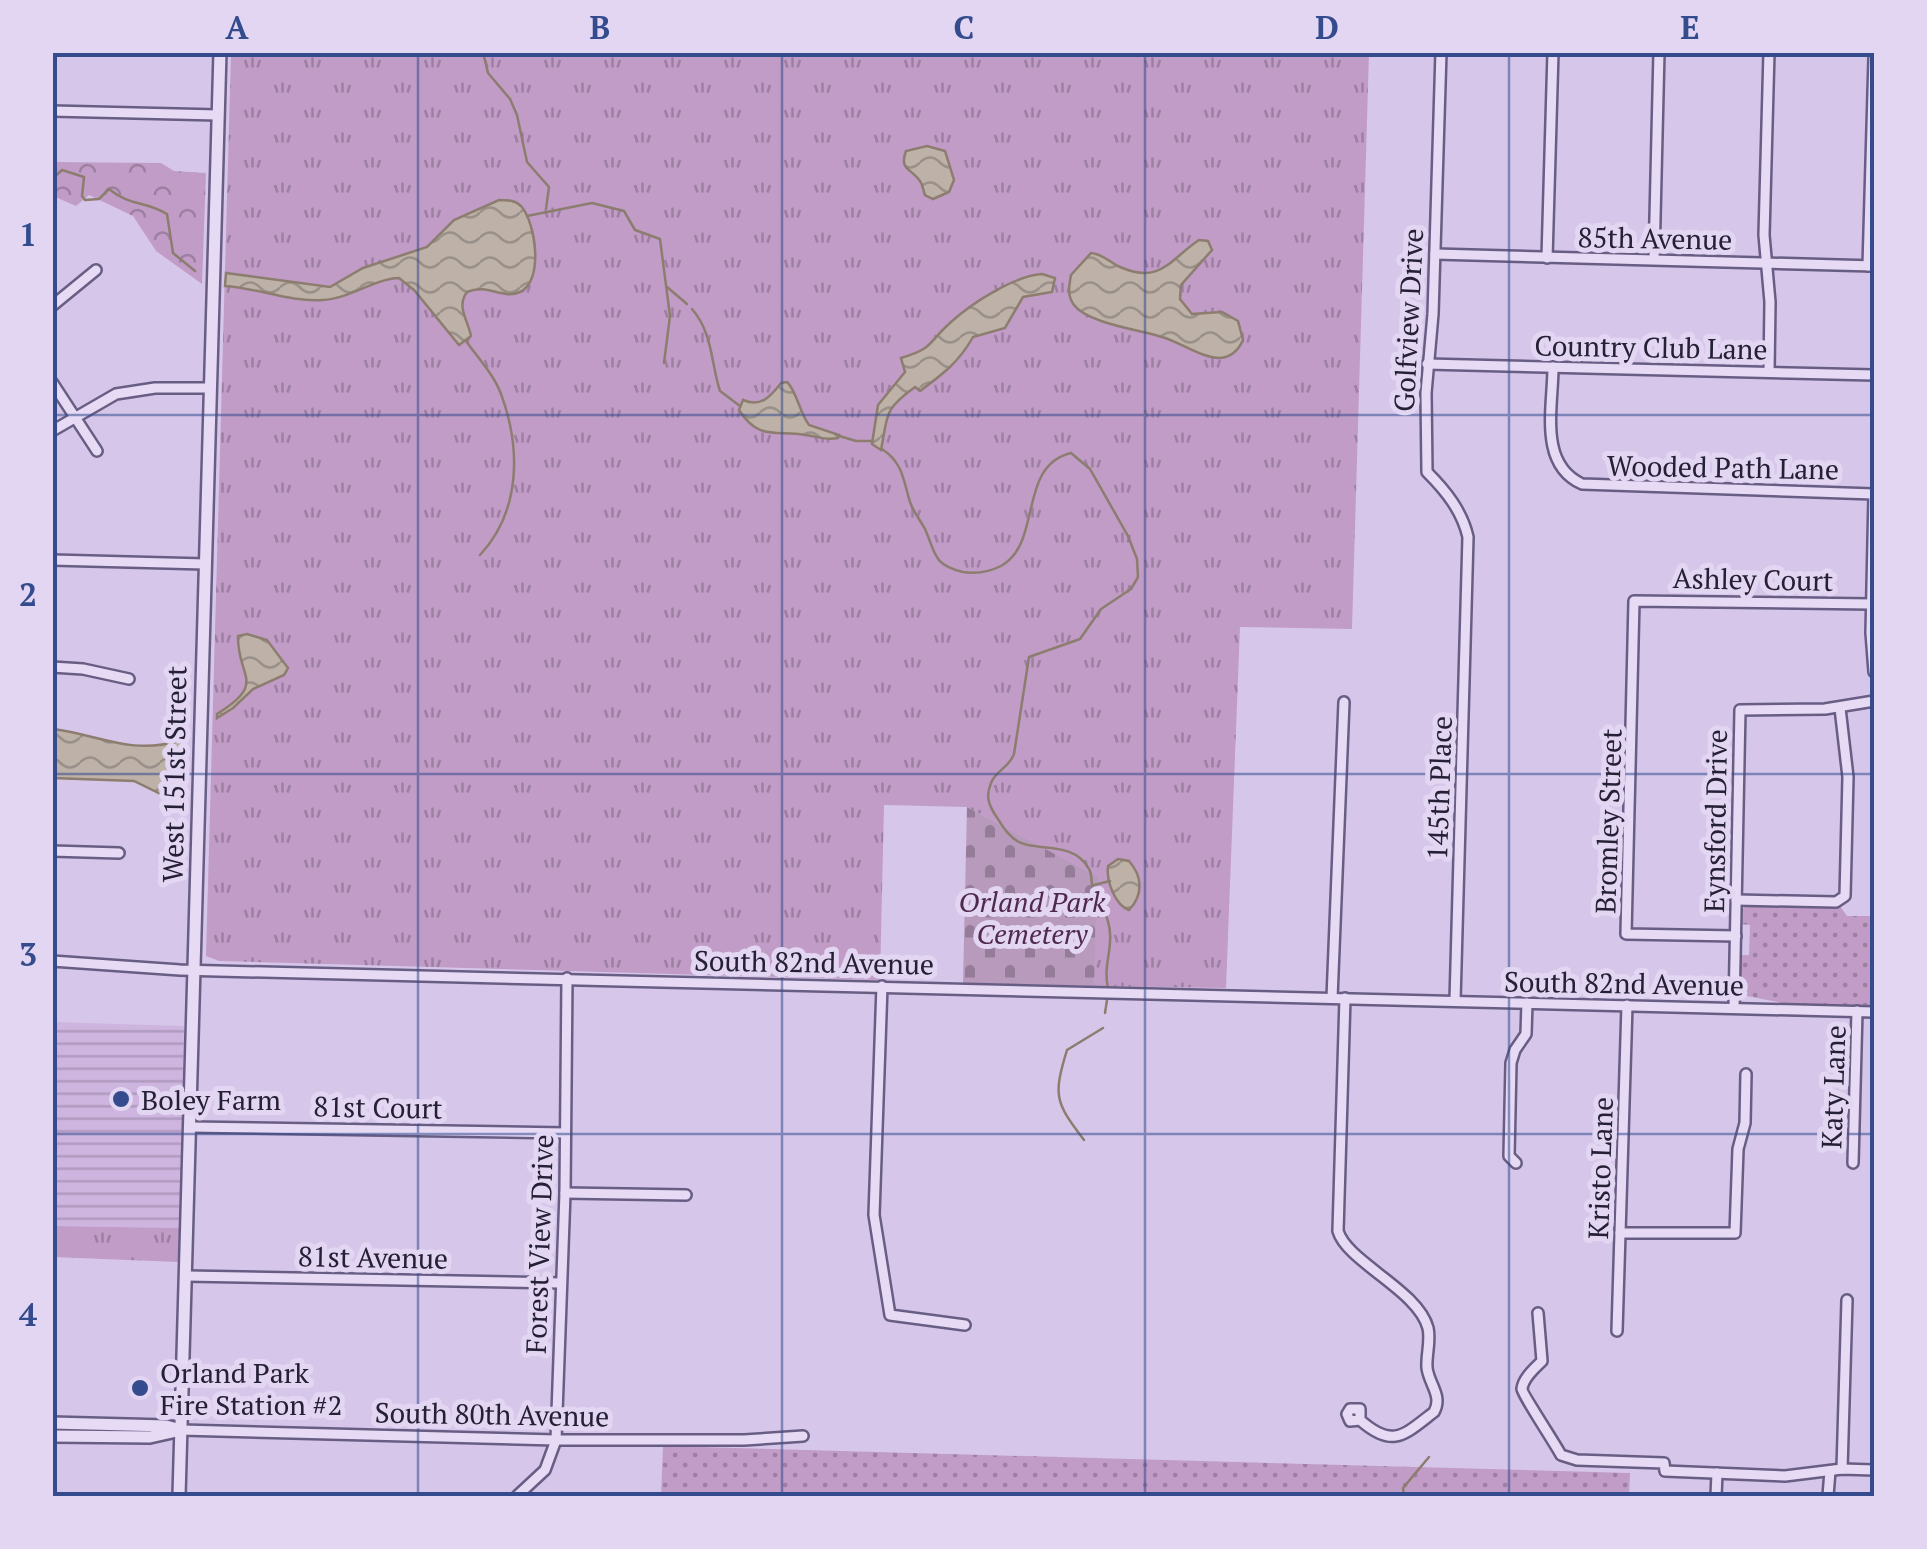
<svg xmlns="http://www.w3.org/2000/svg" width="1927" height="1549" viewBox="0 0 1927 1549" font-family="'PT Serif',serif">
<defs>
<pattern id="farmland-rules" width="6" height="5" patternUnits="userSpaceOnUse" patternTransform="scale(2.5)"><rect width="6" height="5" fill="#cdb5df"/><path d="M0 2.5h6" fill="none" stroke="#b09bc0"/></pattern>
<pattern id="grass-tufts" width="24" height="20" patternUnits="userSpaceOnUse" patternTransform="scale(2.5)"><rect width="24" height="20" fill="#c19cc7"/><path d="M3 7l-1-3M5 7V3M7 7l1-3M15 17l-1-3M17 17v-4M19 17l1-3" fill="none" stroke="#9d7fa2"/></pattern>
<pattern id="forest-crowns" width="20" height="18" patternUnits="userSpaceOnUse" patternTransform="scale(2.5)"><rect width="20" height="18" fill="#c19cc7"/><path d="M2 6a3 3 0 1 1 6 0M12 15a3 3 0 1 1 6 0" fill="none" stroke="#9d7fa2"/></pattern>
<pattern id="cemetery-stones" width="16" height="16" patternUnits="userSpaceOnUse" patternTransform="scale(2.5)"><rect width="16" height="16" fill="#b89abd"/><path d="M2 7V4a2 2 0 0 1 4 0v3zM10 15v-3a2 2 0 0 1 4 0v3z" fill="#957d9a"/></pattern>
<pattern id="park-dots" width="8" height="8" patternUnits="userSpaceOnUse" patternTransform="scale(2.5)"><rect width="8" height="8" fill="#c19cc7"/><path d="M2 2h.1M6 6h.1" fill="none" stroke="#9d7fa2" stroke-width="1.8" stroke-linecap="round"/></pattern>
<pattern id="water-waves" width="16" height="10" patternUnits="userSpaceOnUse" patternTransform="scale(2.5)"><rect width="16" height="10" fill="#beb2a8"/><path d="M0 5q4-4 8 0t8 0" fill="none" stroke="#9a908a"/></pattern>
</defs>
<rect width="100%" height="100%" fill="#d6c7ea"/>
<!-- farmland -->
<polygon fill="url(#farmland-rules)" points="53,1022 184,1026 180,1228 53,1226"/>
<!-- grass -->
<g fill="url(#grass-tufts)">
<polygon points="231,53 1369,53 1352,629 1240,627 1226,988 1094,986 1097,877 967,807 884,805 880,980 219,961 206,956"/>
<polygon points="53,1226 180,1228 178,1262 53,1257"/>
</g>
<!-- forest -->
<polygon fill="url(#forest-crowns)" points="53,162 161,163 174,171 206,173 202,284 156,251 133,216 89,195 76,206 53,196"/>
<!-- cemetery -->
<polygon fill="url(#cemetery-stones)" points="967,807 1098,877 1094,986 963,983"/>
<!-- park -->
<g fill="url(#park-dots)">
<polygon points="1747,905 1840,906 1847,916 1874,916 1874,1006 1788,1004 1742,995 1739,988 1741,955 1749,955 1750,925 1741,924 1741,911"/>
<polygon points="663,1446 1630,1473 1629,1496 661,1496"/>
</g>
<!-- water -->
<g fill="url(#water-waves)" stroke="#8c7d6f" stroke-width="2.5">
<path d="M927,146L945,151L954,180L949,192L933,199L925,195C923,190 923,185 920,181C911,168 899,170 906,151Z"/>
<path d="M499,200C507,200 515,200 521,206C536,223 544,281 520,292C502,300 488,283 467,292C456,307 468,320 471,336L459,345L414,290L399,278C373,279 350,299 322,300C289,302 258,288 225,286L226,273L330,287L363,268L427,247L454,220Z"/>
<path d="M1199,240L1208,241L1212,250L1181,285L1180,299L1192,314L1222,312L1238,321L1243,340C1239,349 1232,357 1220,358C1201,358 1180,342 1162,337C1140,330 1087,323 1074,305C1067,296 1069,286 1071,275L1091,253C1103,254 1109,262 1120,267C1161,285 1170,259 1199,240Z"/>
<path d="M1042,274L1055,278L1052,292L1023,297L1005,328L973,337C959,362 943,374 920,391L915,387C883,410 888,415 881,450L872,444L878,405L905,372L901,358C935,348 927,343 951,322C972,303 1014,276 1042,274Z"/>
<path d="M787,382C796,390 800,413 809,425L839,435L838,438C824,441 818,436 805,435C775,430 759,441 739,410L743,400C761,408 771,396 781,383Z"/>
<path d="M247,634L267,640L288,668L284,675L253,689L233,708L217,718V714C268,682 237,678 238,636Z"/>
<path d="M53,729C100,735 130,755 179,741L181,747L180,800L177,802L134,781L53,778Z"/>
<path d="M1118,859L1129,861C1143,877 1143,895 1129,910C1115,905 1106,881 1108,866Z"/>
</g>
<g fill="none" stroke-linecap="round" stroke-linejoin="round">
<!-- stream -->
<g stroke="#8c7d6f" stroke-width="2.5">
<polyline points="483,52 488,73 510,99 517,115 527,162 549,187 546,209"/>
<path d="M52,179L62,170L84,177L82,196L85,200L99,199L109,189C131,207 144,200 167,214L173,253L195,271"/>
<polyline points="527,216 592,203 624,211 635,230 660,239 670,316 664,363"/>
<polyline points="667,287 687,304"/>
<path d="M692,309C713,333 711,364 720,391L740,406"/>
<path d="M466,341C478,358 494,375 501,394C521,448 521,511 480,555"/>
<polyline points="836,435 856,441 872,441"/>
<path d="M882,449C903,463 903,479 910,502C913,511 920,520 925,529C936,554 933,565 963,572C976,574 989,572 1001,566C1043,543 1017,466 1071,453L1090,469L1128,536L1137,559L1138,577L1131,589L1101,609L1080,639L1029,657L1014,754C1009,768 995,771 991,783C986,795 988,803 994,813C1001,823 1007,836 1019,842C1037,852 1073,840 1089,869C1093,875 1090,884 1094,891C1102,908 1112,921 1110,942C1109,959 1104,970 1108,988"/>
<polyline points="1094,885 1110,881"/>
<polyline points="1105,1013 1107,1000"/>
<path d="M1084,1140C1055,1102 1053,1096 1067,1050L1103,1028"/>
<polyline points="1404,1496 1403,1488 1429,1457"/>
</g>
<defs>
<g id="minor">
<path d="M1441,52L1433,314L1426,393L1427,472C1446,491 1462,511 1468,537L1455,1001"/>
<polyline points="1769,52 1764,235 1770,302 1769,372"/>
<polyline points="52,111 218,115"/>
<polyline points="1435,254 1874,266"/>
<polyline points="1547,258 1553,52"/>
<polyline points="1654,259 1659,52"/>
<polyline points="1868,266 1874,58"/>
<polyline points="52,306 96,270"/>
<polyline points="1427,364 1874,375"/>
<path d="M1553,367C1553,407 1538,464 1582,484L1874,494"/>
<polyline points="52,382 97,451"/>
<polyline points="52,431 116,394 155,388 209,388"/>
<polyline points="1874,494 1871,633 1874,672"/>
<polyline points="52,560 205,564"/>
<polyline points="52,667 83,669 129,679"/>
<polyline points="52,851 119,853"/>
<polyline points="1736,900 1836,902 1845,896 1848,777 1840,708"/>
<polyline points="1736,936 1626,934 1634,601 1871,604"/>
<polyline points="52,961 180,970 1874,1012"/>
<polyline points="882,986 874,1215 890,1315 965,1325"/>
<polyline points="1332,998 1344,702"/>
<path d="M1345,998L1338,1231C1347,1262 1418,1290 1428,1328C1431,1341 1426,1355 1427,1368C1429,1384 1443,1396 1434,1412C1404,1435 1393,1449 1360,1420V1409H1350L1347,1414L1350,1421L1360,1420"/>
<polyline points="1734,1008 1740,710 1825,709 1874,701"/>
<polyline points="190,1127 565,1133"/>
<polyline points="1516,1163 1509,1156 1511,1063 1515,1050 1526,1034 1527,1003"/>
<polyline points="1853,1163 1857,1011"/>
<polyline points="565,1193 686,1195"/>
<polyline points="1620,1233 1735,1233 1738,1149 1745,1123 1746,1074"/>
<polyline points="186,1276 560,1283"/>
<path d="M1538,1313L1542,1361C1535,1368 1523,1378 1522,1389C1522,1394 1556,1445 1561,1455L1577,1460L1664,1463L1665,1471L1785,1476L1842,1469L1874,1470"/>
<polyline points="1617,1331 1627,1005"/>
<polyline points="181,1430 556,1440 744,1440 803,1436"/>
<polyline points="1842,1469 1847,1300"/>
<polyline points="517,1496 545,1470 556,1440 565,1193 567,978"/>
<polyline points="1716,1496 1717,1473"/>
<polyline points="1828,1496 1830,1471"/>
</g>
<g id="tertiary">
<polyline points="52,1423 166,1426 181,1430"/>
<polyline points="52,1436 150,1437 181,1430"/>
<polyline points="179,1496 220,52"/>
</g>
</defs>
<!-- minor casing -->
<use href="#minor" stroke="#685e84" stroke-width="14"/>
<!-- tertiary casing -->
<use href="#tertiary" stroke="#685e84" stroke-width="16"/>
<!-- minor -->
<use href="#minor" stroke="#e6daf5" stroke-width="9"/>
<!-- tertiary -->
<use href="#tertiary" stroke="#e6daf5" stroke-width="11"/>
</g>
<!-- grid -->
<path fill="none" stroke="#344c8d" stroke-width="2.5" stroke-opacity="0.55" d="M418,52V1496M782,52V1496M1145,52V1496M1509,52V1496M52,415H1874M52,774H1874M52,1134H1874"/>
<!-- markers -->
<g fill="#344c8d" stroke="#e3d6f2" stroke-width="4">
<circle cx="121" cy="1099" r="10"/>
<circle cx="140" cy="1388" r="10"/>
</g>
<g text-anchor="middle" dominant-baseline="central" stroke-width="10" stroke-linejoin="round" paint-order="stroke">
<!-- street labels -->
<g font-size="28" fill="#252036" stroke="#e3d6f2">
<text transform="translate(1655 238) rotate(1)">85th Avenue</text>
<text transform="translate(1408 320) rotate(-87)">Golfview Drive</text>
<text transform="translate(1651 347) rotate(1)">Country Club Lane</text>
<text transform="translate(1723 467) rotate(1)">Wooded Path Lane</text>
<text transform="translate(1753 579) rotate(1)">Ashley Court</text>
<text transform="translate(174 774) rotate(-89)">West 151st Street</text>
<text transform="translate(1439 788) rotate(-88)">145th Place</text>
<text transform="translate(1608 821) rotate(-88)">Bromley Street</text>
<text transform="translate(1715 821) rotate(-89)">Eynsford Drive</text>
<text transform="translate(814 962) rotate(1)">South 82nd Avenue</text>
<text transform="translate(1624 983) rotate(1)">South 82nd Avenue</text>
<text transform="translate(1833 1087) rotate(-88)">Katy Lane</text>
<text transform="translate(378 1107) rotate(1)">81st Court</text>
<text transform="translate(1600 1168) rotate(-88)">Kristo Lane</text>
<text transform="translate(539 1244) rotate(-88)">Forest View Drive</text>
<text transform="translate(373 1257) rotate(1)">81st Avenue</text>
<text transform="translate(492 1414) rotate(1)">South 80th Avenue</text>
</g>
<!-- park labels -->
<g font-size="28" font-style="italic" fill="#502950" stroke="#e3d6f2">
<text x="1032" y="901">Orland Park<tspan x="1032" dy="32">Cemetery</tspan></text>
</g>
<!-- poi labels -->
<g font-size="28" fill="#252036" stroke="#e3d6f2" text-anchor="start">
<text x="141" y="1099">Boley Farm</text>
<text x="160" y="1372">Orland Park<tspan x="160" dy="32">Fire Station #2</tspan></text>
</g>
</g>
<!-- border -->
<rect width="1927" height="1549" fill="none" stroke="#e3d6f2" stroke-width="110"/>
<rect x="55" y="55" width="1817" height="1439" fill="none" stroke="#344c8d" stroke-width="4"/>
<g font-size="32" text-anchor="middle" font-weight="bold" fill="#344c8d">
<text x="237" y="39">A</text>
<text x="600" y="39">B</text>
<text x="964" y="39">C</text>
<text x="1327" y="39">D</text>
<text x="1690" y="39">E</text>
<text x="28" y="246">1</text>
<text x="28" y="606">2</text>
<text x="28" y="966">3</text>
<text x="28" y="1326">4</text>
</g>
</svg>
